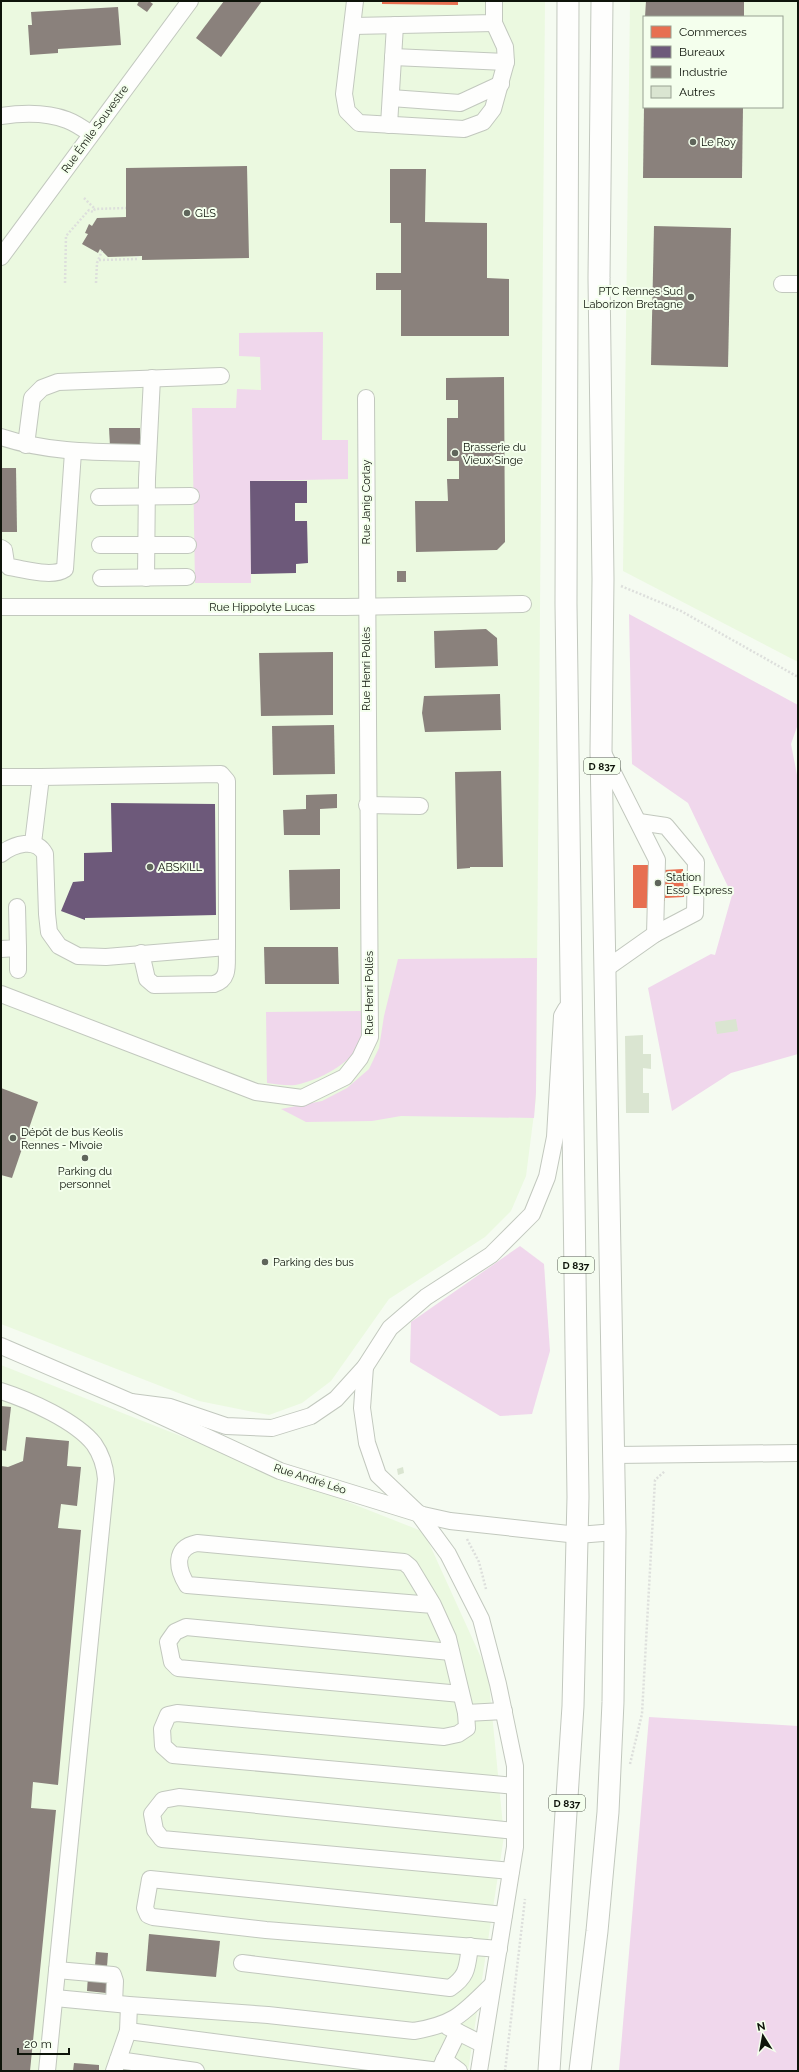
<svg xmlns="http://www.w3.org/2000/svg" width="799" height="2072" viewBox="0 0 799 2072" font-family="Raleway,sans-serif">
<rect width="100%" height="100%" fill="#f5fbf1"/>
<!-- built -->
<g fill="#ebf9e0" fill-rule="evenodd">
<polygon points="1,1 545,1 536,1098 526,1176 511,1211 485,1237 389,1299 331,1381 302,1403 269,1415 199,1401 1,1324"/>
<path d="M630,1H798V662L623,571ZM644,17H782V107H644Z"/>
<polygon points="1,1365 424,1532 488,1673 504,1836 468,2071 1,2071"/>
</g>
<!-- green -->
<g fill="#f0d7ec">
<polygon points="323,332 322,440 348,440 348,479 250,481 251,583 195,583 192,408 236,408 237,389 261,390 260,357 239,356 239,333"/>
<polygon points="629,614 798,705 798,724 791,744 798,780 798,1054 731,1073 672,1111 648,988 711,954 715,955 732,895 688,803 632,764"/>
<polygon points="537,958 536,1092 534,1118 401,1116 372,1121 306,1122 281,1109 322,1101 347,1088 369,1069 379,1048 384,1016 398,959"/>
<path d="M361,1011C361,1019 362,1030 361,1039C357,1062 315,1082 295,1085C286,1086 276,1084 267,1083L266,1012Z"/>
<polygon points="520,1246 544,1264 550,1351 532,1414 500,1416 410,1362 411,1322"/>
<polygon points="649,1717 798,1726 798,2071 619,2071"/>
</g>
<!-- shops -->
<g fill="#e76f51">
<polygon points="382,1 458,1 458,5 382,4"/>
<polygon points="633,865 664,865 664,870 683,869 684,897 665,898 665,901 656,901 656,908 633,908"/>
</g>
<!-- offices -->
<g fill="#6d597a">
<polygon points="250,481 307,481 307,503 295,503 295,521 307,521 308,563 296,564 296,573 251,574"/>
<polygon points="111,803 215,804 216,915 85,918 85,920 61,911 73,882 84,881 84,853 112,852"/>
</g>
<!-- industry -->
<g fill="#8a817c">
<polygon points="139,1 149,1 153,4 147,12 137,5"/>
<polygon points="224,1 262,1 221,57 196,38"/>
<polygon points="646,1 744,1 744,17 645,17"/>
<polygon points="118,7 121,45 58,49 58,53 30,55 28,25 32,25 31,12"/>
<polygon points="644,107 743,107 742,178 643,178"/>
<polygon points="247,166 249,258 142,260 142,256 108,257 100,249 98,253 82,244 88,234 85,233 89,224 92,226 97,218 126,217 126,168"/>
<polygon points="390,169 426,169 425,222 487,223 487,278 509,279 509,336 401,336 401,290 376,290 376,273 401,273 401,223 390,223"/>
<polygon points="654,226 731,228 728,367 651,365"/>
<polygon points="504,377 505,542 497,550 416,552 415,501 448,501 447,479 459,479 459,461 447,461 447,418 458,418 458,400 446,400 446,378"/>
<polygon points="109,428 140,428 140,445 110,446"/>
<polygon points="1,468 16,468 17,532 1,532"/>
<rect x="397" y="571" width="9" height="11"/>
<polygon points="486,629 497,638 498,666 435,668 434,631"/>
<polygon points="333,652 333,715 261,716 259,653"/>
<polygon points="500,694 501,730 425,732 422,713 424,696"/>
<polygon points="334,725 335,774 273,775 272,726"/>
<polygon points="501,771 503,867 470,867 470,868 457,869 455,772"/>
<polygon points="337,794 337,808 320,809 320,835 284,835 283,810 306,809 306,795"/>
<polygon points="340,869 340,909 290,910 289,870"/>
<polygon points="264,947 338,947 339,984 265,984"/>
<polygon points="1,1088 38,1102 12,1178 1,1175"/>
<polygon points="1,1406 11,1407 6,1451 1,1450"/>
<polygon points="26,1437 69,1441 67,1466 81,1467 77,1506 61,1504 58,1528 81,1530 58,1785 33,1782 31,1808 56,1810 30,2071 1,2071 1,1466 8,1467 23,1461"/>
<polygon points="149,1934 220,1941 216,1977 146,1971"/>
<polygon points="96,1952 108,1953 107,1967 95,1966"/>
<polygon points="88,1976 107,1978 106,1993 87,1991"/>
<polygon points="74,2063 99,2065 99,2071 73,2071"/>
</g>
<!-- building -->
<g fill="#dae5d1">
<polygon points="736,1019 738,1031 717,1034 715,1022"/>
<polygon points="643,1035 643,1054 651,1054 651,1069 643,1068 643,1093 649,1093 649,1113 626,1113 625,1036"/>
<polygon points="403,1467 404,1473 398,1475 397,1469"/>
</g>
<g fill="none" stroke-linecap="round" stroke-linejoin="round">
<defs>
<g id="minor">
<polyline points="355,1 344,94 347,111 359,123 464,129 483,122 493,109 506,62 505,47 494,23"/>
<polyline points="353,26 494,23 494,1"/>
<polyline points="393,57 506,62"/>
<polyline points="391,98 460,103 501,84"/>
<path d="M1,116C22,113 46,112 67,120C75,123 84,129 91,134"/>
<polyline points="389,125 395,25"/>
<polyline points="1,257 190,1"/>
<polyline points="782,284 798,284"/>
<path d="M1,437C49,453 98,452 148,453"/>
<polyline points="26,445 32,398 42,388 58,382 221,376"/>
<polyline points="99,497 191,496"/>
<polyline points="100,545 188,545"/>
<path d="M1,548L4,550L6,563L9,567C25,569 52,578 65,569L73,452"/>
<polyline points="101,578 187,577"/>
<polyline points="146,578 147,478 152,378"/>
<polyline points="1,607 345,607 523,604"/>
<polyline points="602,751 657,860 655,934 604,970"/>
<polyline points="1,777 41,777"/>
<polyline points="367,805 420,806"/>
<polyline points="639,822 666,826 696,862 695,913 655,934"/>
<path d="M1,854C14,844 36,837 45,854L47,914L49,932L59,946L78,956L106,957L227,947V781L221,774L41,777L33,843"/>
<polyline points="1,949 18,948 17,907"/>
<path d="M141,953L147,979L154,985L214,984C231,979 226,963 227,947"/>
<polyline points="18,970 18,948"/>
<polyline points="1,994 256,1092 302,1098 345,1077 360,1058 370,1037 366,398"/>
<polyline points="1,1346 131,1402 280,1471 423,1515 450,1521 578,1535 615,1532"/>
<polyline points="365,1367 362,1408 367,1443 378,1475 418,1513 448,1554 481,1619 498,1684 515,1766 515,1847 479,2071"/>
<path d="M1,1391C29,1400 76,1421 94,1444C101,1454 105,1466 106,1479L47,2071"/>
<polyline points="131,1402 170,1407 226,1426 272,1428 311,1416 336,1399 365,1367 390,1328 426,1297 491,1255 532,1214 547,1177 555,1137 562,1016 566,1009"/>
<polyline points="615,1455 798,1453"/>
<path d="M433,1605L187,1585C177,1569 173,1548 197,1543L404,1562L410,1567L433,1605L448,1638L466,1713L504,1711"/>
<polyline points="451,1652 186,1627 175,1632 168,1642 172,1662 178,1668 461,1694"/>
<polyline points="466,1713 467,1728 458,1734 444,1737 177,1713 168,1715 162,1729 163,1746 173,1755 515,1786"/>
<polyline points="511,1871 162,1839 155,1830 152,1814 163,1800 179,1797 515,1831"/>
<polyline points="499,1949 266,1930 153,1917 148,1915 145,1908 150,1879 504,1915"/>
<path d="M242,1963L450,1988C468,1976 467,1967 470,1946"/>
<polyline points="57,1970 113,1975 115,1981 114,2003"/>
<path d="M55,1998L129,2005L268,2015L414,2031C456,2024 463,2013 492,1985"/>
<polyline points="448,2027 482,2044"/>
<polyline points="128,2031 439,2071"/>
<polyline points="118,2060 196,2071"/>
<polyline points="444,2060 459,2071"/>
<polyline points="114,2071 128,2031 129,2005"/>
<polyline points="439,2071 458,2032"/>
</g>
<g id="major">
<polyline points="549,2071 573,1706 578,1497 566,604 568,1"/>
<polyline points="580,2071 597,1931 608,1812 613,1702 615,1532 601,751 603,579 599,278 602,1"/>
</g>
</defs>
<!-- minor casing -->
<use href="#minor" stroke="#c2c8be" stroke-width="18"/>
<!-- major casing -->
<use href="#major" stroke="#c2c8be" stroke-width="23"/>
<!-- path -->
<g stroke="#dddfdc" stroke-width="2.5" stroke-dasharray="2 2" stroke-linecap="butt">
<polyline points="84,198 95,209"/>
<polyline points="99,260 137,259 137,256"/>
<polyline points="65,283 66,236 89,210 93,212 95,209 126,208"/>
<polyline points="96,283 97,263 102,251"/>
<polyline points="621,586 681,611 798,677"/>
<polyline points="467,1539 479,1562 486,1589"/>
<polyline points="630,1764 642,1714 655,1480 665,1471"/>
<polyline points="505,2071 525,1899"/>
</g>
<!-- minor -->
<use href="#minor" stroke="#fefefd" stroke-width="16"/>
<!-- major -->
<use href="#major" stroke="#fefefd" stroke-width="21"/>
</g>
<!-- markers -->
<g fill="#5f655b" stroke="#f4ffed" stroke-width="1.5">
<circle cx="693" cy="142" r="4"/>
<circle cx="187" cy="213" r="4"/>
<circle cx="691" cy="297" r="4"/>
<circle cx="455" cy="453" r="4"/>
<circle cx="150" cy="867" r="4"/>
<circle cx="658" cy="883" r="4"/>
<circle cx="13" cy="1138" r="4"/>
<circle cx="85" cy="1158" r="4"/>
<circle cx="265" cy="1262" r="4"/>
</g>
<g text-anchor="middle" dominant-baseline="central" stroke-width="4" stroke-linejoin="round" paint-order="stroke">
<!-- shield labels -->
<g fill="#f4ffed" stroke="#535a4e" stroke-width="1">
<rect x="584" y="758" width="36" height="16" rx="3"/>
<rect x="558" y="1257" width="36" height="16" rx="3"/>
<rect x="549" y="1795" width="36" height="16" rx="3"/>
</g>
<g font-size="10" font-weight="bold" fill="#0e140a">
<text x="602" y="766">D 837</text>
<text x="576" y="1265">D 837</text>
<text x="567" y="1803">D 837</text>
</g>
<!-- street labels -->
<g font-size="11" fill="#0e140a" stroke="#f4ffed">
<text transform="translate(95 129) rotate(-54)">Rue Émile Souvestre</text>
<text transform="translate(366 502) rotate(-90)">Rue Janig Corlay</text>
<text x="262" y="607">Rue Hippolyte Lucas</text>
<text transform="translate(366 669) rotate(-90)">Rue Henri Pollès</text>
<text transform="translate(369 993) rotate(-90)">Rue Henri Pollès</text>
<text transform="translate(310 1479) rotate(18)">Rue André Léo</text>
</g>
<!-- poi labels -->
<g font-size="11" fill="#0e140a" stroke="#f4ffed" text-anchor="start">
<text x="701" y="142">Le Roy</text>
<text x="195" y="213">GLS</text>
<text x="683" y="291" text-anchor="end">PTC Rennes Sud<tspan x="683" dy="13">Laborizon Bretagne</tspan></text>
<text x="463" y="447">Brasserie du<tspan x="463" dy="13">Vieux Singe</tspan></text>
<text x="158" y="867">ABSKILL</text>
<text x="666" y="877">Station<tspan x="666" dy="13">Esso Express</tspan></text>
<text x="21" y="1132">Dépôt de bus Keolis<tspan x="21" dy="13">Rennes - Mivoie</tspan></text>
<text x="85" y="1171" text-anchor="middle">Parking du<tspan x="85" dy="13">personnel</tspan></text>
<text x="273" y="1262">Parking des bus</text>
</g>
</g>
<!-- border -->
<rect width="799" height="2072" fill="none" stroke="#0e140a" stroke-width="4"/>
<!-- legend -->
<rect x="643" y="16" width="140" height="92" fill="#f4ffed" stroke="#98a192"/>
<rect x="651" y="26" width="20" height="12" fill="#e76f51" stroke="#98a192"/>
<text x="679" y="36" font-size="12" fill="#0e140a">Commerces</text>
<rect x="651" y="46" width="20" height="12" fill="#6d597a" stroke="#98a192"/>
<text x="679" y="56" font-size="12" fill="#0e140a">Bureaux</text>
<rect x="651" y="66" width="20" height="12" fill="#8a817c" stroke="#98a192"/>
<text x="679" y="76" font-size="12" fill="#0e140a">Industrie</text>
<rect x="651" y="86" width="20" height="12" fill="#dae5d1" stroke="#98a192"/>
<text x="679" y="96" font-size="12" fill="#0e140a">Autres</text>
<!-- north arrow -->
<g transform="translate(763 2036) rotate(349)" stroke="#f4ffed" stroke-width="3" paint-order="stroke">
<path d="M0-3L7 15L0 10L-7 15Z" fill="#0e140a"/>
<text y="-6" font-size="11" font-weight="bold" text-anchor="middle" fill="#0e140a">N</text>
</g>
<!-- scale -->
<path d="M18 2048v6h51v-6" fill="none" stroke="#0e140a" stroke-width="2"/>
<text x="24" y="2048" font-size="12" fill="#0e140a" stroke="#f4ffed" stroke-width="3" paint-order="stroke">20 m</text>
</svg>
